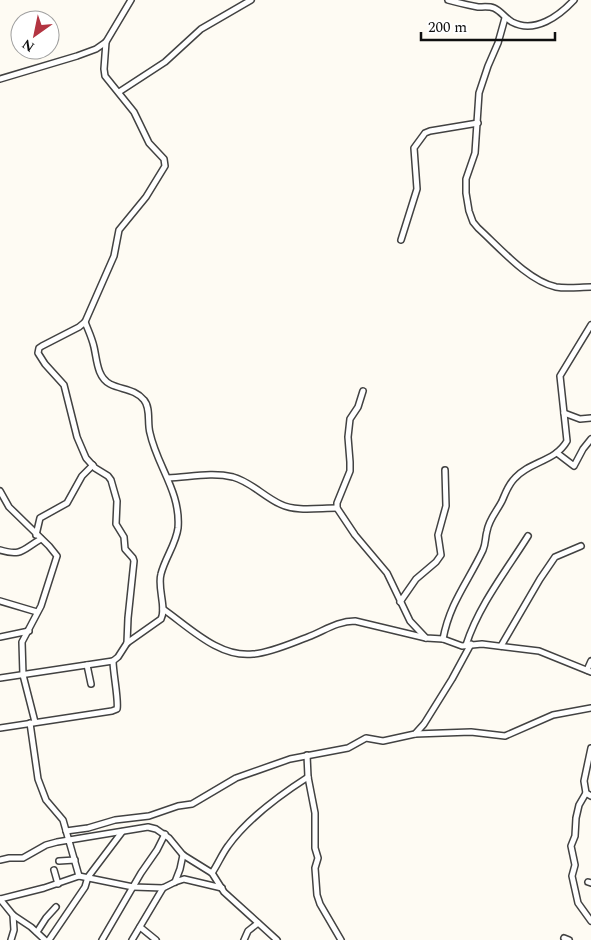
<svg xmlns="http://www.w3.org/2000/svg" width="591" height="940" viewBox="0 0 591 940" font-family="Spectral,serif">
<rect width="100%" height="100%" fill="#fefbf3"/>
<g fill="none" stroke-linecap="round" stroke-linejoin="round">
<defs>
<g id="minor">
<path d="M448,0C458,3 468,5 478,7C483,7 489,6 494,8C501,11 505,18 512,22C535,34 559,16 574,0"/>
<path d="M505,18L498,43L488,66L479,93L475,153L466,179V193L469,211L473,222L478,228C499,247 528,281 556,287C567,289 580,287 591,287"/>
<polyline points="106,42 104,69 105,76 134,112 149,143 164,159 165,166 146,197 119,230 114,256 85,322 79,327 42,346 39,348 38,353 45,364 64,385 77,437 86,458 95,468 108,476 111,480 117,501 116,524 124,537 125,549 133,558 134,561 128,618 127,643"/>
<polyline points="0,79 77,56 96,49 106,42 131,0"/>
<polyline points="119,92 165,62 201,29 251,0"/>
<polyline points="401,240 417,189 414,148 425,133 430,131 478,123"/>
<polyline points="363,391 358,407 350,419 348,437 350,462 350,471 337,503 337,508 355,535 387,573 410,621 426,638"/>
<polyline points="564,413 580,419 591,418"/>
<polyline points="557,453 574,466 583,449 591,439"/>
<path d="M168,478C190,477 212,472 233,477C251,482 263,496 280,504C296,512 318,508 337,508"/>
<polyline points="0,491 9,507 49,546 57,556 41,606 22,642 23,675 35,722"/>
<polyline points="36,535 40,518 67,503 82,476 93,465"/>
<path d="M0,550C22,557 23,549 41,539"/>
<polyline points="0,601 37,612"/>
<polyline points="400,602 416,579 436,562 441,555 438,535 446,506 445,470"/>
<path d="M163,609C189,627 219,658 253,654C270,653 292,643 308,637C324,631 337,621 355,621L426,638L443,639L462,646L482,644L539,651L591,672"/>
<polyline points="0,637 29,631"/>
<path d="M443,639C450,602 468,582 483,550C486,543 485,538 487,531C489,519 497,511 502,501C506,492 508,485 515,478C530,461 555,462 567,441L560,376L591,325"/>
<path d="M466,645C479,605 506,571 528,536"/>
<polyline points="501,646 540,579 555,557 581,546"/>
<polyline points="87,665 91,684"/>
<polyline points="587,670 591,661"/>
<polyline points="0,678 113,661"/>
<polyline points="30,723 38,779 46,800 63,820 79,876"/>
<path d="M0,728L112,711L117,709C119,702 113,672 113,661L118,657L127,643L161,619C167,608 157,588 161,574C165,558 176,544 178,528C181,492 157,466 150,433C147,423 151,408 144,400C135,389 122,390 110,384C97,377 97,360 94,347C92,338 88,330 85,322"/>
<polyline points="415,734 471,732 505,736 553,715 591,708"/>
<polyline points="591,748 584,781 586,793 591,796"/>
<polyline points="307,755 308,777 315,813 315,848 318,858 315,868 317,895 320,904 341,940"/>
<polyline points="586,793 579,805 576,818 575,836 571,846 575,865 572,876 578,903 591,921"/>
<polyline points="66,831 88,828 115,820 149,816 178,806 192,804 236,778 290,759 348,748 366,738 383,741 415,734 424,724 452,679 471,644"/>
<polyline points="0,860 9,858 23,858 46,845 57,842 148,827 156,829 169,838 183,855 212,873 224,892 277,940"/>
<polyline points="59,861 75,860"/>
<polyline points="54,870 58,884"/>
<path d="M212,873C218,864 222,854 228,846C248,818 280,795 308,777"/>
<polyline points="175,882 180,869 183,855"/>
<polyline points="588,882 591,883"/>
<polyline points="0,899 44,888 79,876 133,887 163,888 175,882 184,879 222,888"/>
<polyline points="0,899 13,915 31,927 45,940"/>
<polyline points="140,927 156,940"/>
<polyline points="37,932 46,918 56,907"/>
<polyline points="564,938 569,940"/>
<polyline points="11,940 14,930 13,915"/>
<polyline points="49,940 85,887 88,877 122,832"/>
<polyline points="102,940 141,873 157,850 165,834"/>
<polyline points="132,940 163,888"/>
<polyline points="244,940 248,931 258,923"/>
</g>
</defs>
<!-- minor casing -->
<use href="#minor" stroke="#424242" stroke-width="8"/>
<!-- minor -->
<use href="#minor" stroke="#fff" stroke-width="5"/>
</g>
<!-- north arrow -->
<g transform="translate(35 35) rotate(213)"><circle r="24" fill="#ffffff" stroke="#9f9f9f"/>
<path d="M0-4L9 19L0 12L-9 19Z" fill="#b33441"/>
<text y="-8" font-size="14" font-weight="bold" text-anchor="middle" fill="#0f0f0f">N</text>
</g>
<!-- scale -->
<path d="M421 32v8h134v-8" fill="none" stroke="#0f0f0f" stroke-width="2.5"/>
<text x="428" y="32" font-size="15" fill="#0f0f0f" stroke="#ffffff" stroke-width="4" paint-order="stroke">200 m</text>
</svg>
